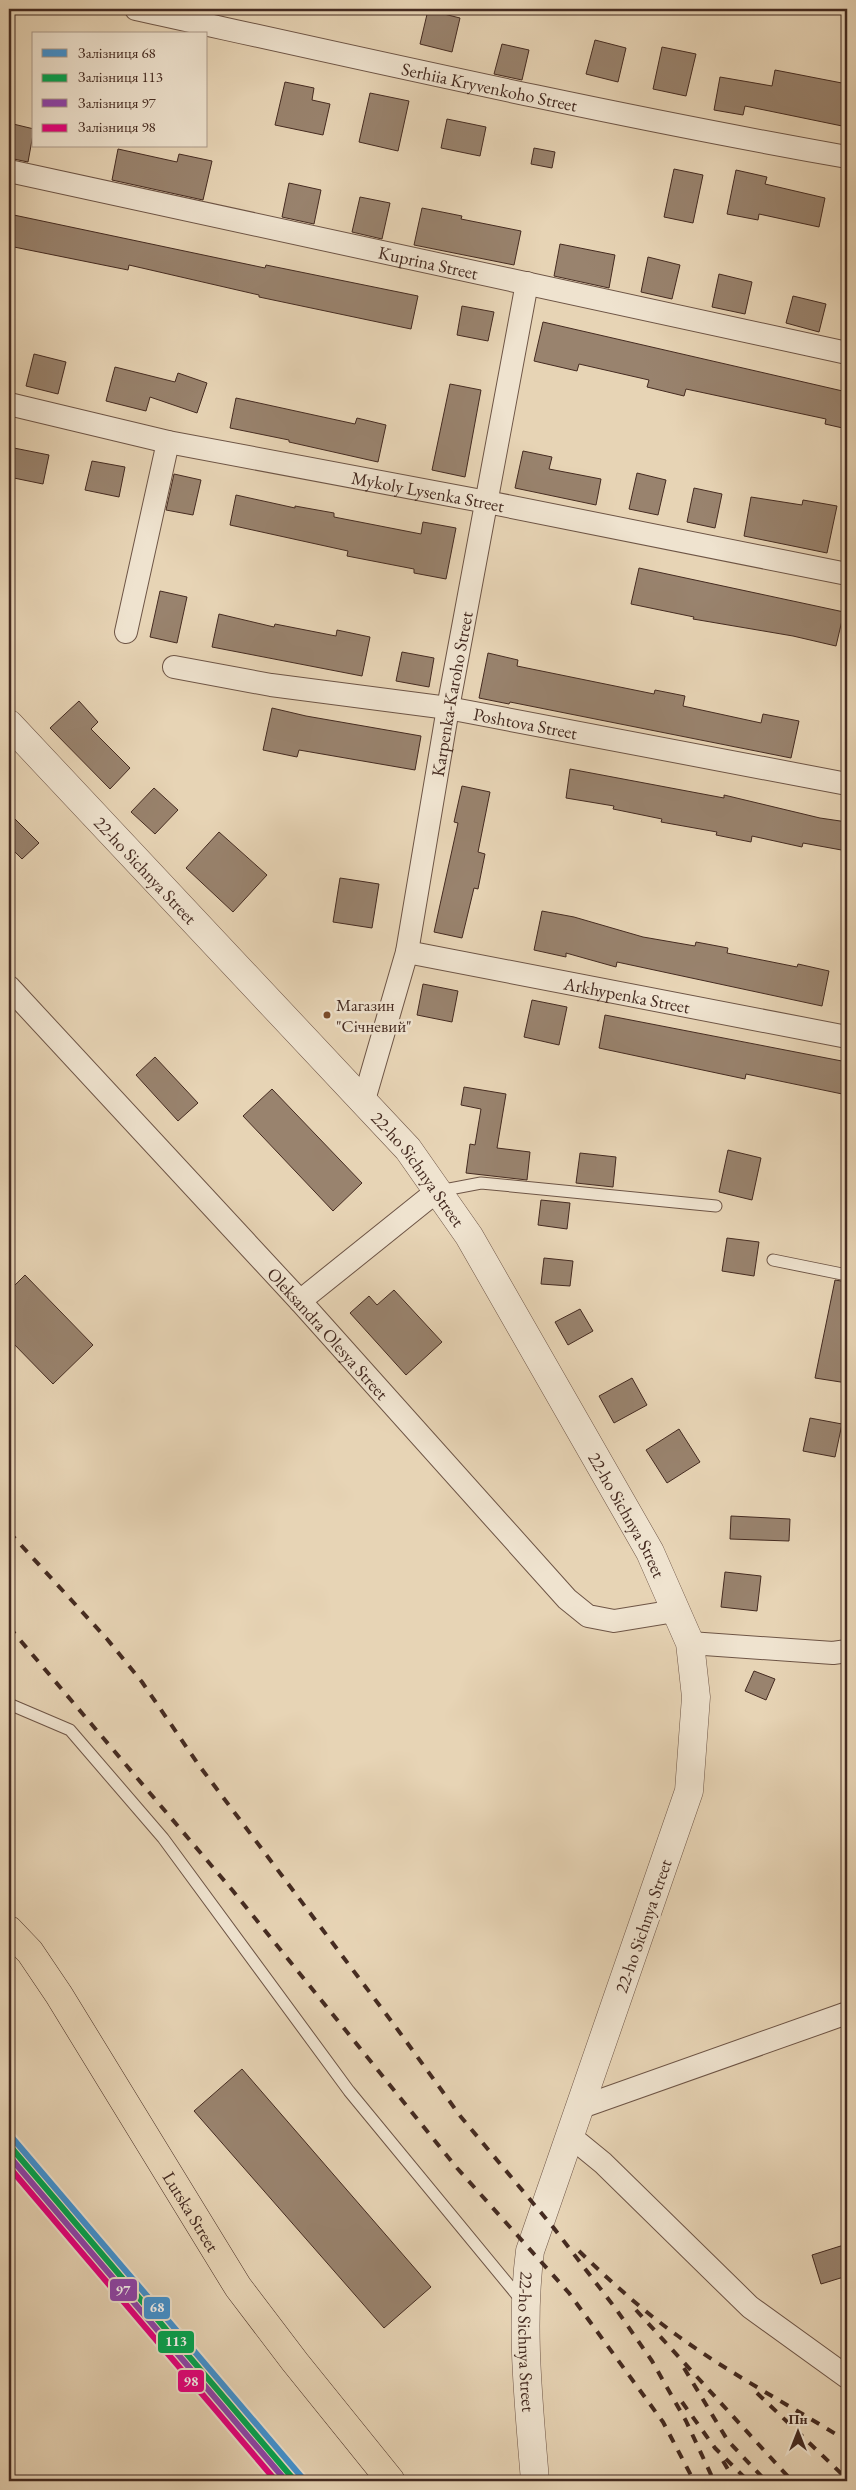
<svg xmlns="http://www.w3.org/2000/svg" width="856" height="2490" viewBox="0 0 856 2490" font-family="'EB Garamond',serif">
<rect width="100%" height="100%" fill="#e7d4b5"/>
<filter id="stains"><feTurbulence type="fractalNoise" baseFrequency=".004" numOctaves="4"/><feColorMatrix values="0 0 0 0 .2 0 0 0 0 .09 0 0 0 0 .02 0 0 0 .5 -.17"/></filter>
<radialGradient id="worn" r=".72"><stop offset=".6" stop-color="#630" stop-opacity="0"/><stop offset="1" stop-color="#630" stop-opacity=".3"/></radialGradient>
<!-- building -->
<g fill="#99836e" stroke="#452b21">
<polygon points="428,10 460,18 452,52 420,44"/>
<polygon points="595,40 626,48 618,82 586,74"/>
<polygon points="502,44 529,50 522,80 494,74"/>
<polygon points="662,47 696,54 686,96 653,89"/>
<polygon points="775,70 847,84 847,127 745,106 743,115 714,110 720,77 772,86"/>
<polygon points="285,82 314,88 312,100 330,104 323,135 275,125"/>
<polygon points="370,93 409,101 398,151 359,142"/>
<polygon points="447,119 486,127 480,156 441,148"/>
<polygon points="9,123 34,129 28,162 9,158"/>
<polygon points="534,148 555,152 552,168 531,164"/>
<polygon points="118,149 177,162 179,154 212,161 203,200 112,180"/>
<polygon points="674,169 703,175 693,223 664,217"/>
<polygon points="736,170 767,177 765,184 825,198 819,227 759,214 758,220 727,214"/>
<polygon points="289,183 321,190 314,224 282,217"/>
<polygon points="360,197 390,203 382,239 352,232"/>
<polygon points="422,208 462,216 461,219 521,231 514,265 414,245"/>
<polygon points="9,214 265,268 266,265 418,296 411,329 259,297 259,295 129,265 128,270 9,246"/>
<polygon points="560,244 615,255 609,288 554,276"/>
<polygon points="648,257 680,265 672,299 641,292"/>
<polygon points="719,274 752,282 745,314 712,307"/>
<polygon points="793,296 826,304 819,332 786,323"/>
<polygon points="462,306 494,312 488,341 457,335"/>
<polygon points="543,322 847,392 847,429 825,424 826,419 686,389 684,396 647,387 649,380 579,364 577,371 534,361"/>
<polygon points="34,354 66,362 58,394 26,386"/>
<polygon points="115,367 175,382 178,373 207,383 197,413 150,397 146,411 106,401"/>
<polygon points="450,384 481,390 465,477 432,470"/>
<polygon points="236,398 355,424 357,418 386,425 378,462 289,442 289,440 230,428"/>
<polygon points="14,448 49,455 43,484 9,477"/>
<polygon points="523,451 552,457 549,469 601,479 596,505 515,488"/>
<polygon points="92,461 125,467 119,497 85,490"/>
<polygon points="637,473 666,480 658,515 629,509"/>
<polygon points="174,474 201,480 193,515 166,510"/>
<polygon points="694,488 722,494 715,528 687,522"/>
<polygon points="236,495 295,508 295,506 334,513 334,517 421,534 423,522 456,528 446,579 414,573 414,569 347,556 348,551 230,525"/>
<polygon points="751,497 802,505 803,500 837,506 827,553 744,536"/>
<polygon points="639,568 844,612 836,646 793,636 693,619 694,617 631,604"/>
<polygon points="160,591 187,597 177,643 150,637"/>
<polygon points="219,614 274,627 275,624 336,636 337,630 370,637 362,676 212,647"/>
<polygon points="402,652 434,658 429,687 396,681"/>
<polygon points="488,653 518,660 517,666 654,694 655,690 685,696 683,706 761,723 763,714 799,721 791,758 510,702 509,704 479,698"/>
<polygon points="79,701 98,722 91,729 130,768 110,789 50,728"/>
<polygon points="272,708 306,716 421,736 415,770 299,750 297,757 263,750"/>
<polygon points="570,769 724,798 724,795 820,818 847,822 847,851 803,843 802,847 752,836 751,842 716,835 717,832 661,822 662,819 613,809 614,806 566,798"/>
<polygon points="462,786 490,792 478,852 485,854 478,889 474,888 462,938 434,932 458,823 454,822"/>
<polygon points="154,788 178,810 155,834 131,812"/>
<polygon points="9,813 39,843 22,859 9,846"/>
<polygon points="219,832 267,875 233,912 186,868"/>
<polygon points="340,878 379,884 372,928 333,922"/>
<polygon points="542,911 574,917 643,937 695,946 696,942 728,948 727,953 797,967 798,964 829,971 822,1006 617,962 616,967 566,953 566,957 534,950"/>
<polygon points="423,984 458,991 452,1022 417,1015"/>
<polygon points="532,1000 567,1007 559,1045 524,1037"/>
<polygon points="605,1015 847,1062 847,1095 746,1074 745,1079 599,1048"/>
<polygon points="155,1057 198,1103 178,1121 136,1075"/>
<polygon points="464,1087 506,1094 497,1148 530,1152 527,1180 466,1173 470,1144 475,1145 481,1109 461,1105"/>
<polygon points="272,1089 362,1183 333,1211 243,1116"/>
<polygon points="728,1150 761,1158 752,1200 719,1192"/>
<polygon points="580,1153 616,1157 613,1187 576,1183"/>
<polygon points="541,1200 570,1203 567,1229 538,1225"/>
<polygon points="727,1238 759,1242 754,1276 722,1271"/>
<polygon points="544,1258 573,1261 570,1286 541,1284"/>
<polygon points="25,1275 93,1345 53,1384 9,1339 9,1291"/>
<polygon points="835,1280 847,1282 847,1383 815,1378"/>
<polygon points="394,1290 442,1342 406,1375 350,1313 369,1296 377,1305"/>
<polygon points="580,1309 593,1331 568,1345 555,1322"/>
<polygon points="632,1378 647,1405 614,1423 599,1396"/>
<polygon points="810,1418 842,1424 835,1457 803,1451"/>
<polygon points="679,1429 700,1462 667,1483 646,1450"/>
<polygon points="731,1516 790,1519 789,1541 730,1539"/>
<polygon points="725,1572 761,1576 757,1611 721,1607"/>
<polygon points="754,1671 775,1679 766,1700 745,1691"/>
<polygon points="242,2069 431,2287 384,2328 194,2111"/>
<polygon points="847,2244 847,2276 821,2284 812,2255"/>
</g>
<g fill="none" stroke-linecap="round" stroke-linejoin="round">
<defs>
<g id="service">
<polyline points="439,1191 481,1183 716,1206"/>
<polyline points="773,1260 847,1275"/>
<polyline points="9,1704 70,1730 163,1838 349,2091 522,2301"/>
</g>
<g id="minor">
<path id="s1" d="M136,9C372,61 609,115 847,157"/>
<path id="s2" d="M9,171L847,353"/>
<path id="s3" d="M9,404L168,442L487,502L847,574"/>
<polyline points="126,632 168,442"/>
<path id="s4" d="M174,667L271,685L448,708L847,784"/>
<path id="s5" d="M407,952L847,1037"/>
<path id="s6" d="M9,987L300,1301L567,1599L588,1616L614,1621L675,1611"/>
<path id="s7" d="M364,1100L407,952L448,708L527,283"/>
<polyline points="300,1301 437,1191"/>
<polyline points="690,1643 833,1653 847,1651"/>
<polyline points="579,2108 847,2013"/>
<polyline points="570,2136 603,2163 750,2307 847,2377"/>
</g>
<g id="tertiary">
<path id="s8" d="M9,724L408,1149L469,1236L650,1552L690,1643L696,1697L689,1791L530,2251C520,2327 529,2405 535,2481"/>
</g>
<g id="trunk">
<path id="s9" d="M9,1930L30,1952L59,1995L238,2287L295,2362L391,2481"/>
</g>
</defs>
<!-- service casing -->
<use href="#service" stroke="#6e5546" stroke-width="13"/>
<!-- minor casing -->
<use href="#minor" stroke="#6e5546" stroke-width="24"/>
<!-- tertiary casing -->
<use href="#tertiary" stroke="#6e5546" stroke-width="29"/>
<!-- trunk casing -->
<use href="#trunk" stroke="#452b21" stroke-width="29"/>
<!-- service -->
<use href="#service" stroke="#efe3cf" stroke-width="11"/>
<!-- minor -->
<use href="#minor" stroke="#efe3cf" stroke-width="22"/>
<!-- tertiary -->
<use href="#tertiary" stroke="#efe3cf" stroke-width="28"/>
<!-- trunk -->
<use href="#trunk" stroke="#e7d4b5" stroke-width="28"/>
<!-- rail -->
<g stroke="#452b21" stroke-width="4" stroke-dasharray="9 9" stroke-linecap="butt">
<polyline points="9,1532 107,1639 142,1682 198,1764 395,2026 461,2117 553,2227 616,2309 652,2361 686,2421 714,2481"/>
<polyline points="9,1627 233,1891 457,2168 569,2293 663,2422 694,2481"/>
<path d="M579,2251C610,2281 643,2311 678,2336C732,2375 791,2406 847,2441"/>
<polyline points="636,2310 792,2481"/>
<polyline points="684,2368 728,2441 766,2481"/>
<polyline points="757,2393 847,2479"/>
<polyline points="682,2402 715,2448 748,2481"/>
<polyline points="723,2461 735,2481"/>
</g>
<defs>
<polyline id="rail-1" points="9,2134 305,2481"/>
<polyline id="rail-2" points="9,2145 295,2481"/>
<polyline id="rail-3" points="9,2156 286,2481"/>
<polyline id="rail-4" points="9,2167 276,2481"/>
</defs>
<!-- rail-1 casing -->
<use href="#rail-1" stroke="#efe3cf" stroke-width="10"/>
<!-- rail-2 casing -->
<use href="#rail-2" stroke="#efe3cf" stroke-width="10"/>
<!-- rail-3 casing -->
<use href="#rail-3" stroke="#efe3cf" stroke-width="10"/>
<!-- rail-4 casing -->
<use href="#rail-4" stroke="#efe3cf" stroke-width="10"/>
<!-- rail-1 -->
<use href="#rail-1" stroke="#3f93d4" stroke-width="6"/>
<!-- rail-2 -->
<use href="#rail-2" stroke="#00a651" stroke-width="6"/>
<!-- rail-3 -->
<use href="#rail-3" stroke="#8e44ad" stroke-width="6"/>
<!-- rail-4 -->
<use href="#rail-4" stroke="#e5007d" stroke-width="6"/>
</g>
<!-- markers -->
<circle fill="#7a4b2a" stroke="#efe3cf" stroke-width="2" cx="327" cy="1015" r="4.5"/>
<g text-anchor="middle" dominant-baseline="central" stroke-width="5" stroke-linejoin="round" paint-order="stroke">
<!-- bus labels -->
<g font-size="17" fill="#452b21" stroke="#efe3cf" text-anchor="start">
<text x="336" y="1005">Магазин<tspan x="336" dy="21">"Січневий"</tspan></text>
</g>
<!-- street labels -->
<g font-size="18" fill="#452b21" stroke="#efe3cf">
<text stroke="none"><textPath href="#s1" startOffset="362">Serhiia Kryvenkoho Street</textPath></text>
<text stroke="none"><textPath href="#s2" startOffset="429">Kuprina Street</textPath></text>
<text stroke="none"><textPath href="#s3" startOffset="428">Mykoly Lysenka Street</textPath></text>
<text stroke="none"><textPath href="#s7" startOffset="416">Karpenka-Karoho Street</textPath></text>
<text stroke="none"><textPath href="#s4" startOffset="356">Poshtova Street</textPath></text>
<text stroke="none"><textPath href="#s8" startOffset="200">22-ho Sichnya Street</textPath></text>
<text stroke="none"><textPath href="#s5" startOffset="224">Arkhypenka Street</textPath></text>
<text stroke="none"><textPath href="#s8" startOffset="605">22-ho Sichnya Street</textPath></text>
<text stroke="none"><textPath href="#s6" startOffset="471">Oleksandra Olesya Street</textPath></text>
<text stroke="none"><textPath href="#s8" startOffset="1010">22-ho Sichnya Street</textPath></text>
<text transform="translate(643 1926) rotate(-71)">22-ho Sichnya Street</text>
<text stroke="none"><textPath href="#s9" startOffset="336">Lutska Street</textPath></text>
<text stroke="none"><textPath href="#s8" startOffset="1879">22-ho Sichnya Street</textPath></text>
</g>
</g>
<g stroke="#efe3cf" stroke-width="2">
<rect x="109" y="2278" width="29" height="24" rx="5" fill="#8e44ad"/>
<rect x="143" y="2296" width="28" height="24" rx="5" fill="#3f93d4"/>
<rect x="157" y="2330" width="38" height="24" rx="5" fill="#00a651"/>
<rect x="177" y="2369" width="28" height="24" rx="5" fill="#e5007d"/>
</g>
<g font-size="14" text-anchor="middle" font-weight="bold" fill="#fff">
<text x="123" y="2295">97</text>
<text x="157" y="2312">68</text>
<text x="176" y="2346">113</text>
<text x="191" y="2386">98</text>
</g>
<!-- margin -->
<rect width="856" height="2490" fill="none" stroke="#e7d4b5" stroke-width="30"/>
<rect x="10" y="10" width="836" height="2470" fill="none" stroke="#452b21" stroke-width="2.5"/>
<rect x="15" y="15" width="826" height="2460" fill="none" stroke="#452b21"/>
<!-- legend -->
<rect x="32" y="32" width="175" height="115" fill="#efe3cf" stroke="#ab9989"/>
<rect x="42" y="49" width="25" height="8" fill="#3f93d4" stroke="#ab9989"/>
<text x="78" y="58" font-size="15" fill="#452b21">Залізниця 68</text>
<rect x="42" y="74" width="25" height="8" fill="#00a651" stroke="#ab9989"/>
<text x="78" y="82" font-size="15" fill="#452b21">Залізниця 113</text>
<rect x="42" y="99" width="25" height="8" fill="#8e44ad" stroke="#ab9989"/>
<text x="78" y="108" font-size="15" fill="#452b21">Залізниця 97</text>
<rect x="42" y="124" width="25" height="8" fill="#e5007d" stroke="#ab9989"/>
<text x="78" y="132" font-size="15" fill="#452b21">Залізниця 98</text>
<!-- north arrow -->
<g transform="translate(798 2432)" stroke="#efe3cf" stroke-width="4" paint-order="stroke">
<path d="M0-4L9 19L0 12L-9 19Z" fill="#452b21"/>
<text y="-8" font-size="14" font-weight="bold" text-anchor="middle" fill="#452b21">Пн</text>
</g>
<rect width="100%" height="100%" filter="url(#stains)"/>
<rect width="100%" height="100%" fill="url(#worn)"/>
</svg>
